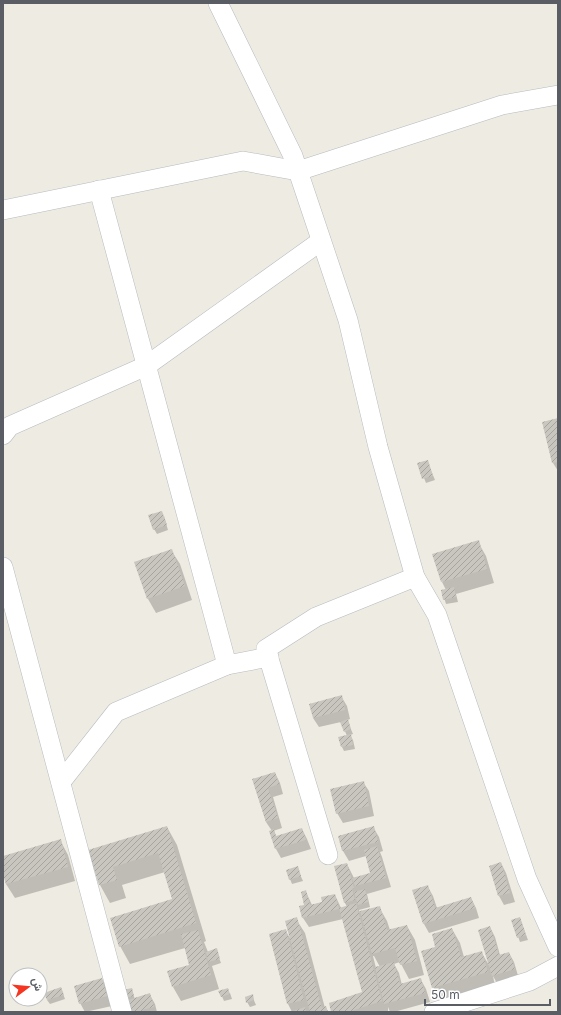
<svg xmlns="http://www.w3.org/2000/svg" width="561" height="1015" viewBox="0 0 561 1015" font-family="Inter,Vazirmatn,sans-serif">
<defs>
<pattern id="building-hatch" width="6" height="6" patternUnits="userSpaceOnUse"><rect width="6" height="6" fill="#c9c6bf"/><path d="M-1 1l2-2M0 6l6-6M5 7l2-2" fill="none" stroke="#a6a49f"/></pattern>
</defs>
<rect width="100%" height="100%" fill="#eeece2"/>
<!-- shadow -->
<g fill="#0003" fill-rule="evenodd">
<polygon points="558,419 558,471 553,463"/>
<polygon points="427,461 435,480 426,483 418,463"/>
<polygon points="164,516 168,530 157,534 154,529"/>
<polygon points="478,542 486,556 494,583 456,594 458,602 446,604 442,591 446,590 442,582"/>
<polygon points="171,550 180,564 192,600 156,613 148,599 136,563"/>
<polygon points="341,696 347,706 350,719 347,720 353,734 350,735 353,740 355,749 344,751 342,747 340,737 347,736 341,722 319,727 313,718"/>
<polygon points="275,773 280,783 283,794 273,797 282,828 273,831 277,837 302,829 307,839 311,849 281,858 276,849 272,831 266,822 253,780"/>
<polygon points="363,782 369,791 374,816 343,823 337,813"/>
<polygon points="167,827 177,845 206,941 204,942 208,952 216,950 221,963 212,966 219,989 181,1001 173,987 191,966 185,948 130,964 120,946 174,900 165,872 122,885 126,898 110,903 100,885 89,851"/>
<path d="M373,827L379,837L383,851L380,852L382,857L391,887L367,894L370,907L359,910L360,912L379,907L387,921L390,930L407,926L415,940L424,975L409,979L400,962L394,964L399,973L402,985L421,980L426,989L430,1002L394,1012H390L388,1007V1012H332L363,993L343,919L309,927L303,918L300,907L305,906L306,892L312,905L323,902L335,895L341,908L347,907L345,903L347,864L354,878L371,874L366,856L349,861L343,851L339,836ZM373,956H374L380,967L376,968Z"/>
<polygon points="60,840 68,855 75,881 15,898 6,884 3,872 3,857"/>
<polygon points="501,863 506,873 515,902 504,905 499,896"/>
<polygon points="297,868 303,881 292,884 290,879"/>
<polygon points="428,887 433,896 437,908 471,898 476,908 479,918 429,933 424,924"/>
<polygon points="520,918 528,940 520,942 512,920"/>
<polygon points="296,919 305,933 325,1008 329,1012 292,1012 288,1004 270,934 285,930 290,938"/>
<polygon points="490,927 495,937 500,955 509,953 514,962 519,979 498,985 493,976 495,986 441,1001 433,987 437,948 452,929 460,943 464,957 481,952 489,965"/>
<polygon points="102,979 107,988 112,1006 85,1012 80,1003"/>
<polygon points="61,988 65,999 50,1004 47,1000"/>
<polygon points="131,989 135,999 150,995 155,1004 157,1012 129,1012 126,998"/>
<polygon points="220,992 230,993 232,999 224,1001"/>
<polygon points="252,996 256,1005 250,1007 247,1002"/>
</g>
<!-- building -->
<g fill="url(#building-hatch)">
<polygon points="558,418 558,462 552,463 542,422"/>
<polygon points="428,460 433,476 422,479 417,463"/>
<polygon points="162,511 167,525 153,530 148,515"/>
<polygon points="479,540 487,569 441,582 432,554"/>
<polygon points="172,549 185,586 147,599 134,562"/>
<polygon points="454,587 456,597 443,600 441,590"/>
<polygon points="342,695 345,710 313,718 309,704"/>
<polygon points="348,719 351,729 344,732 340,722"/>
<polygon points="351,734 353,745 341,747 338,737"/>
<polygon points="275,772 279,784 268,788 278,818 266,822 252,779"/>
<polygon points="364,781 369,806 336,814 330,789"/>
<polygon points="167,826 196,923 119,947 110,918 172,899 158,853 113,867 117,880 99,885 88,850"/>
<polygon points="374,826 378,842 342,851 338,836"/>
<polygon points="302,828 306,840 275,849 269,831 274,829 276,836"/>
<polygon points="61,839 68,867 6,884 3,875 3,856"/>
<polygon points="377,846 386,878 355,886 352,878 370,873 364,850"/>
<polygon points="501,862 510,893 498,896 489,866"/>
<polygon points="347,863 354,888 352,889 355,900 344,903 334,866"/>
<polygon points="298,866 301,876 289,880 286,870"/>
<polygon points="428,885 435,908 471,897 475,908 423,924 412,890"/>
<polygon points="365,889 368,902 358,905 354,892"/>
<polygon points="306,890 310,905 322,902 321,897 335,894 339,909 302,918 299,906 304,905 301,892"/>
<polygon points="356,903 382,1001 348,1012 331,1012 329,1003 362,992 339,908"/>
<polygon points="380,906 387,930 407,925 417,961 400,965 395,948 372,954 360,911"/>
<polygon points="297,917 322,1008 326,1006 328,1012 310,1012 285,921"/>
<polygon points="520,917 526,935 517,938 511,920"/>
<polygon points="490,926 499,955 509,952 515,969 492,976 478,930"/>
<polygon points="452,928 461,957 482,951 488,972 432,988 421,951 435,947 432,934"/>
<polygon points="286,929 304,1000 287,1004 269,934"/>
<polygon points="198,930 211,975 172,987 167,971 189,965 181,934"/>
<polygon points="217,948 220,959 208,962 206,952"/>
<polygon points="394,962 400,984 421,978 425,993 384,1004 375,967"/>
<polygon points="102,978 107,996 79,1004 74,986"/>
<polygon points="61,987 64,995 47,1000 44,993"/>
<polygon points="132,988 134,996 125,998 123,990"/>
<polygon points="228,988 230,994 221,997 218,991"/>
<polygon points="150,993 154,1007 142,1010 143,1012 128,1012 125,1001"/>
<polygon points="253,994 254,1000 246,1003 245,997"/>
<polygon points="305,1007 306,1012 290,1012"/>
</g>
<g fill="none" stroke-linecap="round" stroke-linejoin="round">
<defs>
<g id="street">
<polyline points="218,3 293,156 348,320 378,447 415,577 437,615 527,879 558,947"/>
<polyline points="99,190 227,665 269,657"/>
<polyline points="3,210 243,161 298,171 502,105 558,95"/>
<polyline points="3,435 10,426 146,366 321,241"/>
<polyline points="3,567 122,1012"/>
<polyline points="61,782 116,712 227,665"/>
<polyline points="328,855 266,649 316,617 415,577"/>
<polyline points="434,1012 530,981 558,966"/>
</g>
</defs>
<!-- street casing -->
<use href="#street" stroke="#b7babf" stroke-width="20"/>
<!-- street -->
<use href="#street" stroke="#fff" stroke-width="19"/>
</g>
<!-- border -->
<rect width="561" height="1015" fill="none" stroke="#5a5e64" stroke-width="8"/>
<!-- north arrow -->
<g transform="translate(28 987) rotate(74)"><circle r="19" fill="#ffffff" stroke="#bdbfc1"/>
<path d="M0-3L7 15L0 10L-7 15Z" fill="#f53521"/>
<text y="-6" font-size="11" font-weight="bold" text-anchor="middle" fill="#5a5e64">ش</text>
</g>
<!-- scale -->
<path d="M425 999v6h125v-6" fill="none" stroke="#5a5e64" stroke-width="2"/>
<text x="431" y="999" font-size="12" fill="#5a5e64" stroke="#ffffff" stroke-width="3" paint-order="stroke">50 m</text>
</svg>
